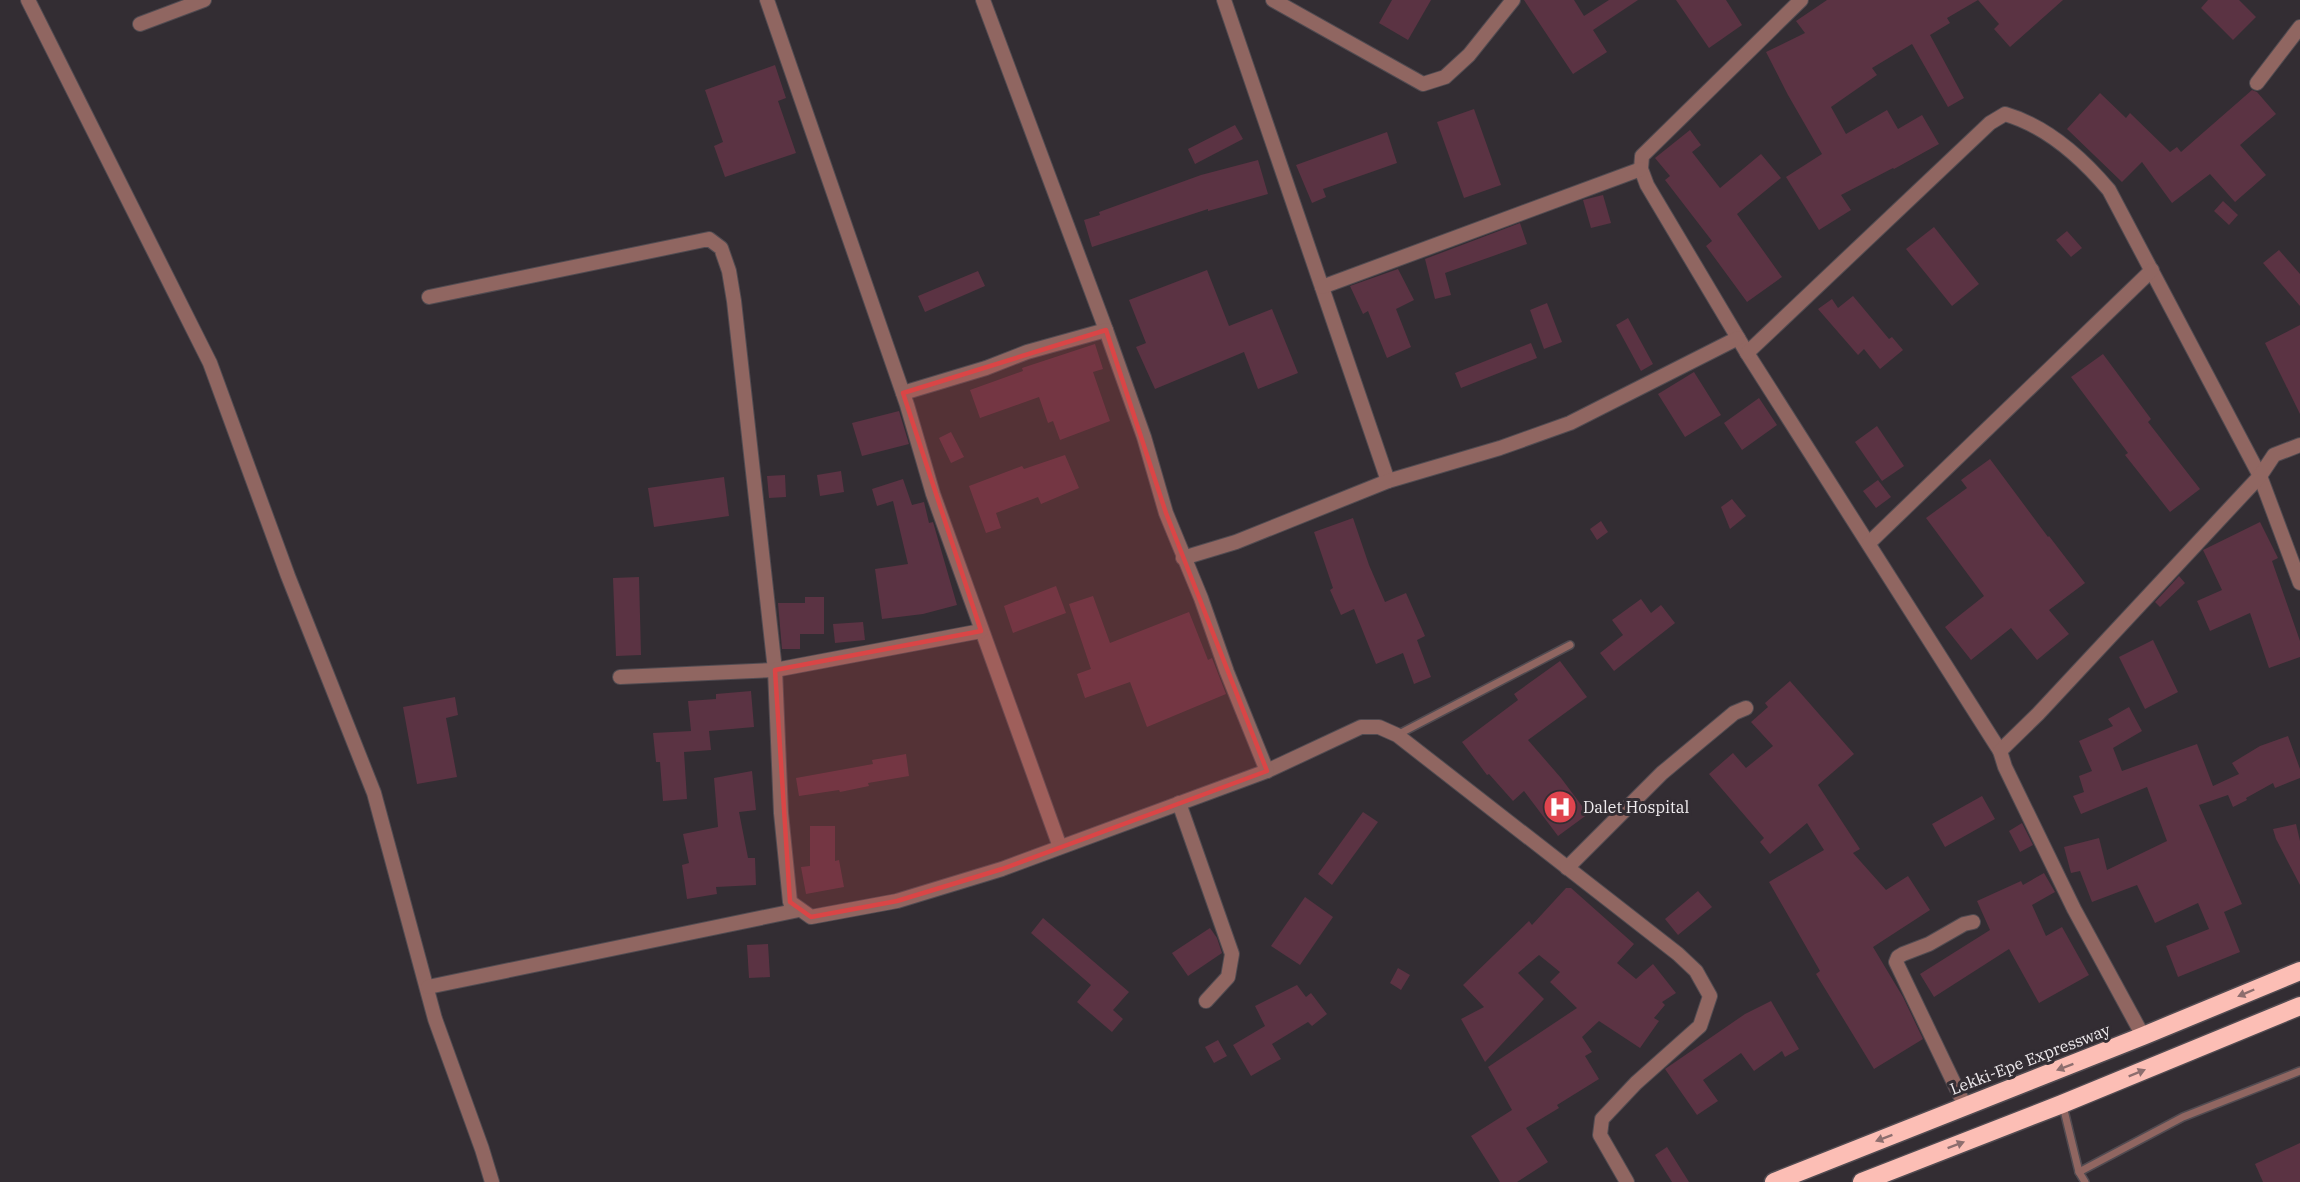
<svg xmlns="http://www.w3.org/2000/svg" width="2300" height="1182" viewBox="0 0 2300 1182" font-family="'IBM Plex Serif',serif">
<rect width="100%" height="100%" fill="#332d33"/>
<!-- building -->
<g fill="#5b3343">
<polygon points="1392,0 1431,0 1408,40 1379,23"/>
<polygon points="1524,0 1574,0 1584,16 1609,0 1638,0 1593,30 1607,52 1573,74"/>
<polygon points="1676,0 1726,0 1742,25 1709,48"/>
<polygon points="1827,0 2063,0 2010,47 1994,29 1999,24 1978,0 1947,18 1950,23 1930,35 1964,98 1948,107 1912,44 1872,68 1877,75 1831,107 1846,134 1887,110 1898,129 1922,115 1939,144 1894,169 1893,168 1841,195 1851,210 1819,230 1786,177 1822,154 1788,95 1766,52 1805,33 1796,21"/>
<polygon points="2208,0 2239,0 2256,17 2233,40 2201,8"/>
<polygon points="775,65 786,98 778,101 796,153 725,177 714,146 723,142 705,90"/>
<polygon points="2252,90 2257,92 2276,114 2240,145 2266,175 2235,202 2210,174 2172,203 2142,162 2122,182 2067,129 2100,93 2126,118 2130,113 2170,152 2177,147 2181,152"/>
<polygon points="1474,109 1501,185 1464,198 1437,122"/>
<polygon points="1235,125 1243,139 1195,164 1188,149"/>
<polygon points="1690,130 1701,145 1692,152 1720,188 1761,154 1781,178 1737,214 1782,277 1747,302 1706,246 1712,241 1665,180 1670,176 1655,158"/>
<polygon points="1387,132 1397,163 1323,189 1326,197 1312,203 1296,165"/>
<polygon points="1258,160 1268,194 1208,211 1208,209 1092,247 1084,220 1100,215 1099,212 1201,175"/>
<polygon points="1603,195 1611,223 1591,228 1583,200"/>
<polygon points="2223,201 2238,215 2229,225 2214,211"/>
<polygon points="1520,223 1527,244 1445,273 1451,295 1435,299 1425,259"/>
<polygon points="1934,227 1979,284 1952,306 1906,249"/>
<polygon points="2067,231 2082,248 2071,257 2056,240"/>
<polygon points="2279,250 2300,274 2300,306 2263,263"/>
<polygon points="1398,269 1414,300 1396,309 1411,347 1387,358 1368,311 1363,314 1350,286"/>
<polygon points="1207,270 1229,326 1272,309 1298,373 1258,389 1244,352 1155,389 1136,347 1146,343 1129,300"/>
<polygon points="978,271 985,286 925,312 918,296"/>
<polygon points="1853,296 1889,339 1892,337 1903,350 1880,369 1864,349 1858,355 1818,309 1832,299 1838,308"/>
<polygon points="1547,303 1562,342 1544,349 1530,310"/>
<polygon points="1628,318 1653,364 1641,371 1616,325"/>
<polygon points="2300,325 2300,414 2265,343"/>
<polygon points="1531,343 1537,358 1461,388 1455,373"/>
<polygon points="1095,344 1103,369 1093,372 1110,421 1060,440 1053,421 1048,423 1039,397 980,418 970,390 1023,371 1022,368"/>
<polygon points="2103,354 2151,419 2148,422 2200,489 2170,512 2125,455 2128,453 2071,377"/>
<polygon points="1694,372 1721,415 1685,437 1658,394"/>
<polygon points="1759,398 1777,425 1742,450 1724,423"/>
<polygon points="899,411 909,444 862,456 852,423"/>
<polygon points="1877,426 1904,466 1882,481 1855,442"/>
<polygon points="951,432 964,457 951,463 939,438"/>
<polygon points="1065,455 1079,488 1041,504 1038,497 996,513 1001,528 986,533 969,486 1022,466 1024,469"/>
<polygon points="1990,459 2048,537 2049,536 2085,583 2049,610 2069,634 2037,660 2011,628 1971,660 1945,627 1984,596 1926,518 1967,488 1961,480"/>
<polygon points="841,471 844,492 820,496 817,475"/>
<polygon points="785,475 786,497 769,498 767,476"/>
<polygon points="724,477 729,516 654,527 648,488"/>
<polygon points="903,479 912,505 924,502 929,523 933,522 957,605 923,614 882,619 875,569 908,564 893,501 877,506 872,489"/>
<polygon points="1878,480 1891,497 1876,508 1863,491"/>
<polygon points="1732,499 1746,516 1730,529 1721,507"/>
<polygon points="1353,518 1369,565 1385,602 1406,593 1425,636 1417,640 1431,677 1414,684 1403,653 1376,664 1354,609 1341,615 1330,590 1333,588 1314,532"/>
<polygon points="1601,521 1608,532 1597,540 1590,529"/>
<polygon points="2260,522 2278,558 2272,561 2300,641 2300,657 2269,668 2250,613 2210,631 2197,601 2222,590 2203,550"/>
<polygon points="2179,576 2185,583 2160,607 2155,602"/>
<polygon points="639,577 641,655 616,656 613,578"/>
<polygon points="1056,586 1066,613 1013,633 1004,606"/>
<polygon points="1093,596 1110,643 1189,612 1208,660 1212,658 1226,694 1147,727 1130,682 1085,698 1077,674 1091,669 1069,604"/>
<polygon points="805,597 824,597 824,634 800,634 800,649 782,649 778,603 805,603"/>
<polygon points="1641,599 1651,613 1661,605 1675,623 1614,671 1600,653 1623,635 1612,620"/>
<polygon points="863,622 865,640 835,643 833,624"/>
<polygon points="2153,640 2178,692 2145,709 2119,657"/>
<polygon points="1560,661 1587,697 1528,740 1561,778 1588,814 1558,836 1524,791 1513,801 1489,774 1487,775 1462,742 1518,700 1514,694"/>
<polygon points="1790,681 1854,754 1818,785 1860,849 1853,853 1886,890 1908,876 1930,910 1873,947 1903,997 1923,1039 1874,1069 1816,974 1820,971 1769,882 1824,850 1807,823 1770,854 1760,842 1764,838 1709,774 1733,753 1746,768 1773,746 1751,722 1768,707 1765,703"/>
<polygon points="751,691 754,727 709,731 711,750 684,752 687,799 663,801 660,762 656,762 653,733 691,731 688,701 716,699 716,694"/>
<polygon points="455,697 458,715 446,718 457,777 417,784 403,707"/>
<polygon points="2129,707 2142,731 2113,748 2122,771 2197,744 2213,786 2239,774 2232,763 2260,746 2288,736 2300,769 2300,778 2275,788 2273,783 2246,798 2247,800 2233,807 2228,795 2199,805 2242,904 2224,912 2240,952 2178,977 2166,946 2209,929 2198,903 2155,923 2137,885 2092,902 2080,871 2071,873 2064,847 2099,838 2107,870 2167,841 2147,787 2081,814 2073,796 2084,792 2079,776 2092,771 2079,741 2113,726 2108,719"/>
<polygon points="906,754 909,776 868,783 869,786 840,792 839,790 799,796 796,778 873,764 872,760"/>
<polygon points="752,771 756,810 739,812 748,858 755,858 756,885 716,887 717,894 687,899 682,865 689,863 683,834 718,827 714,778"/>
<polygon points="1982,796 1995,819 1945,847 1932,824"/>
<polygon points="1363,812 1378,822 1332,885 1318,874"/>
<polygon points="2022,823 2033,845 2020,852 2009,831"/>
<polygon points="2296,824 2300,841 2300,885 2276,839 2273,829"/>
<polygon points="810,826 835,826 835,861 839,860 844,887 806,894 801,867 810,866"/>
<polygon points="2044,873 2055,892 2032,905 2046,936 2062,927 2089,975 2039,1003 2009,949 1934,997 1920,974 1990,930 1977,901 2021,881 2023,885"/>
<polygon points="1566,888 1571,888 1634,944 1617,963 1636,979 1653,964 1676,993 1662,1002 1665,1005 1654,1018 1659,1021 1640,1048 1599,1021 1582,1037 1592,1052 1585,1056 1599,1079 1557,1105 1559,1108 1526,1128 1548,1162 1517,1182 1500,1182 1471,1136 1512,1110 1488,1067 1577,1008 1550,982 1560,972 1539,955 1518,973 1544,999 1485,1062 1461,1019 1484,1007 1463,985 1529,921 1532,925"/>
<polygon points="1698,891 1712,907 1678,935 1665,919"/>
<polygon points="1305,897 1333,917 1300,965 1271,946"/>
<polygon points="1043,918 1129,992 1113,1010 1123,1019 1112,1032 1077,1002 1091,985 1031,933"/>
<polygon points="1210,928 1217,938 1222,953 1188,976 1172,953"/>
<polygon points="768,944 770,977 749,978 747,945"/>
<polygon points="1398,968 1410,975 1401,990 1390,983"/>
<polygon points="1297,985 1306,997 1311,993 1327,1014 1312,1026 1308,1022 1272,1044 1281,1059 1251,1076 1233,1045 1265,1026 1255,1006"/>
<polygon points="1771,1001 1799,1049 1785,1057 1782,1051 1754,1071 1741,1053 1703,1080 1718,1101 1697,1115 1665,1069 1745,1014"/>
<polygon points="1218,1040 1227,1056 1214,1063 1205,1047"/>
<polygon points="2300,1143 2300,1182 2263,1182 2255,1164"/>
<polygon points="1667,1147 1689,1182 1672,1182 1655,1155"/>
</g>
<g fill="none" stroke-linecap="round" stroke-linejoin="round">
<defs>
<g id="lane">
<polyline points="1397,735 1570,645"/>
<polyline points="2063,1106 2079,1172 2085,1182"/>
<polyline points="2079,1172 2183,1117 2300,1071"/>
</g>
<g id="street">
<polyline points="28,0 210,363 288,576 374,793 435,1019 482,1149 492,1182"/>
<polyline points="767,0 907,405 933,494 1060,847"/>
<polyline points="983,0 1106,330"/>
<polyline points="1224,0 1388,481"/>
<polyline points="1273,0 1423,84 1445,77 1469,55 1513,0"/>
<polyline points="1801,0 1642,156 1641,169 1647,185 1747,353 2000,751"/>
<polyline points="140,24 204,0"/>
<polyline points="2257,83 2300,27"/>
<polyline points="1322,287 1641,169"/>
<polyline points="429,297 709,239 721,248 729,271 734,301 775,670 781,813 790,902 811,917 897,901 1002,869 1267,771 1361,727 1379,727 1397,735 1678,954 1696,971 1710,996 1700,1026 1636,1083 1602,1119 1600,1135 1627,1182"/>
<path d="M1747,353L1990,123L2005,114C2046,126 2082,158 2109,190L2260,476L2300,583"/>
<polyline points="903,393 986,368 1027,352 1106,330 1144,437 1166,513 1201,598 1227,672 1267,771"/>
<polyline points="1869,543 2152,270"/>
<polyline points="1183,558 1236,542 1388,481 1500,448 1570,423 1738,338"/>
<polyline points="620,677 775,670 981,631"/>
<polyline points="1179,803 1232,954 1228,977 1206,1001"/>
<polyline points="1567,868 1662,773 1734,713 1746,708"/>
<polyline points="428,987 799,910"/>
<polyline points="2143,1036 2074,909 2005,767 2000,751 2038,714 2260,476 2274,455 2300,445"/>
<polyline points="1965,1106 1896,962 1898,957 1903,954 1929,944 1964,924 1973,922"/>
</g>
<g id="highway">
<polyline points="1774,1182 2143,1036 2300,971"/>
<polyline points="1862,1182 2062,1104 2300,1006"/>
</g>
</defs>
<!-- lane casing -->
<use href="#lane" stroke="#514b51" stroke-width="10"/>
<!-- street casing -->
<use href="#street" stroke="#514b51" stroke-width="16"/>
<!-- highway casing -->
<use href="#highway" stroke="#514b51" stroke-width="21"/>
<!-- lane -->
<use href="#lane" stroke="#906661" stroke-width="7"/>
<!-- street -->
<use href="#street" stroke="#906661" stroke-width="14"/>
<!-- highway -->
<use href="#highway" stroke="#fcbeb5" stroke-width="18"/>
</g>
<!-- one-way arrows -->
<defs><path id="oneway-solid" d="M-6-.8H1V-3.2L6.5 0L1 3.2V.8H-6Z" transform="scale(1.5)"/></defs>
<g fill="#8d6e6e">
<use href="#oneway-solid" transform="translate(2246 993) rotate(157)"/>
<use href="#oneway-solid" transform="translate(2065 1067) rotate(159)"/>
<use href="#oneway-solid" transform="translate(2137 1073) rotate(-22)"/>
<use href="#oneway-solid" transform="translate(1884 1138) rotate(159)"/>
<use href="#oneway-solid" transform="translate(1956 1145) rotate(-21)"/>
</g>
<!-- marked area -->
<path fill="#da4546" fill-opacity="0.2" stroke="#da4546" stroke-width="4.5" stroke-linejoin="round" d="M1106,330L1166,513L1267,771L1002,869L897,901L811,917L790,902L775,670L981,631L903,393Z"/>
<!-- icons -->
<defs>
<symbol id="hospital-disc" viewBox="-11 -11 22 22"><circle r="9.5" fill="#e0444e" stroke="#332d33"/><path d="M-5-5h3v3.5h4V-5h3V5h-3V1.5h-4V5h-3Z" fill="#fff"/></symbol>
</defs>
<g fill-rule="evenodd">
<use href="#hospital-disc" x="1541" y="788" width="38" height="38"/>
</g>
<g text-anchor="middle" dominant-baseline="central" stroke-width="6" stroke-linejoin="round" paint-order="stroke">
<!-- poi labels -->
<g font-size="16" fill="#efebee" stroke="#332d33" text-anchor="start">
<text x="1583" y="807">Dalet Hospital</text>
</g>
<!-- street labels -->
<g font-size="16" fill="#efebee" stroke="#332d33">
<text transform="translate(2030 1059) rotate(-21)">Lekki-Epe Expressway</text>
</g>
</g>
</svg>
